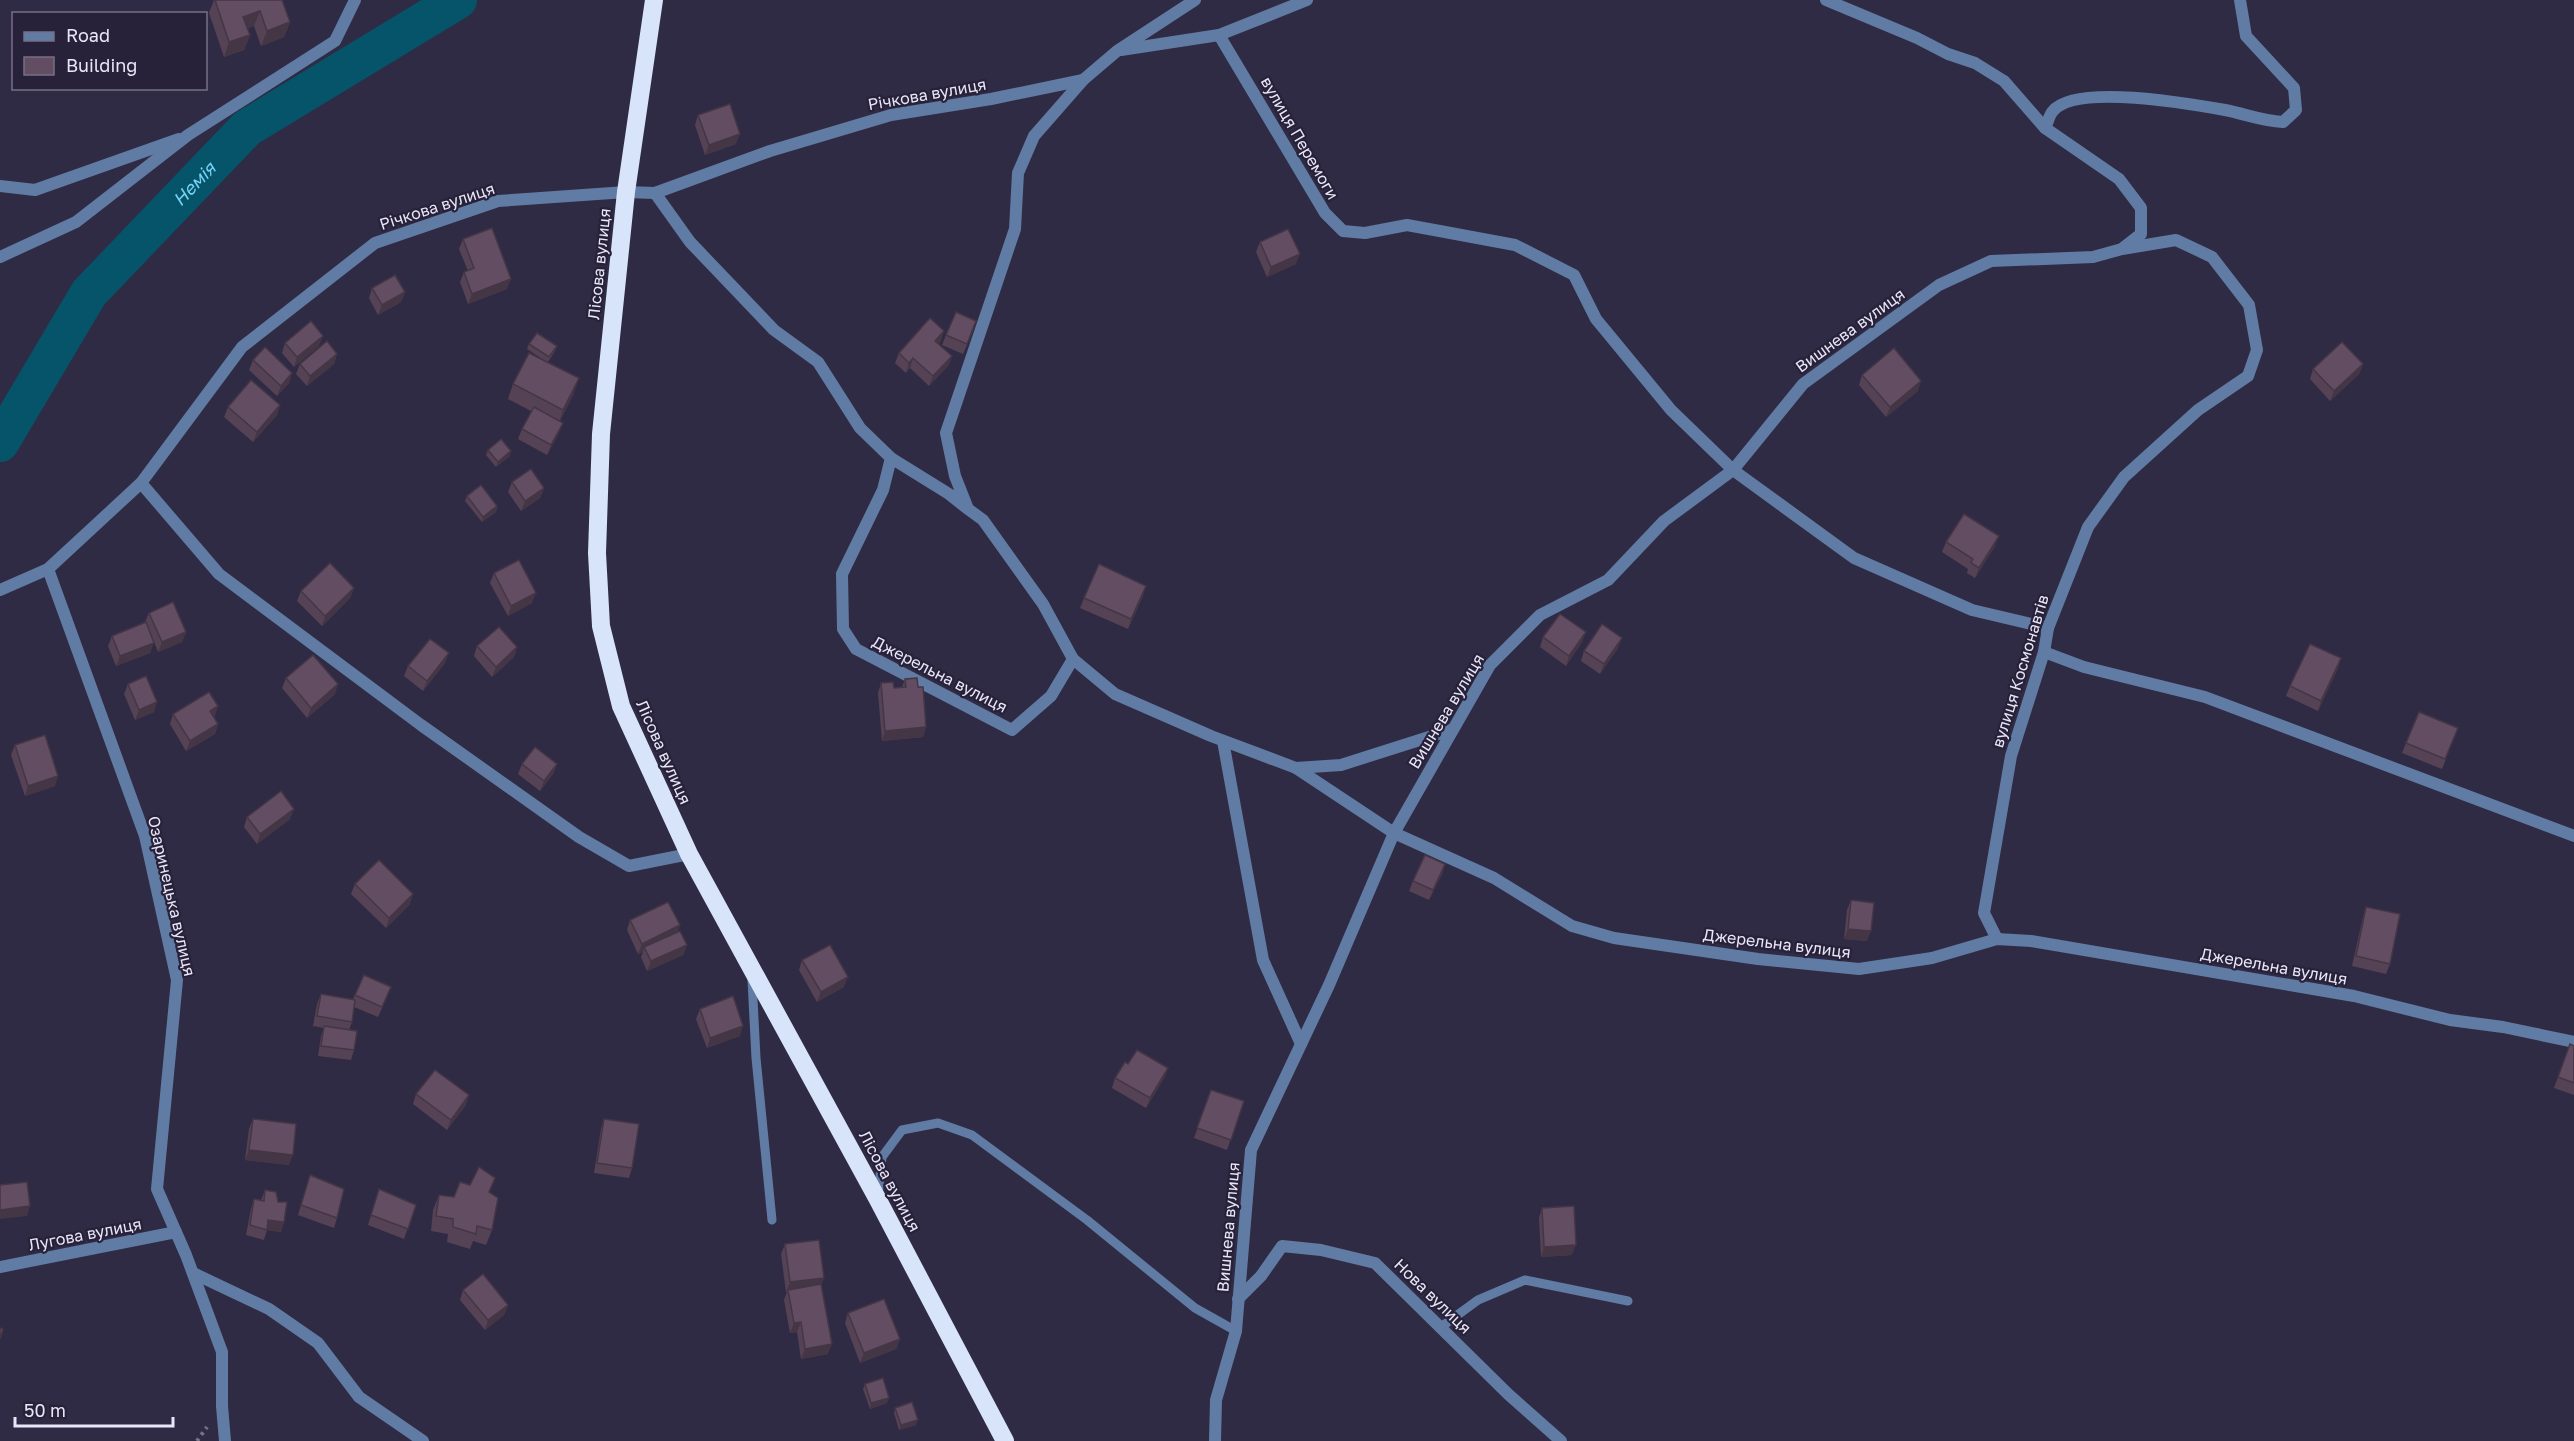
<svg xmlns="http://www.w3.org/2000/svg" width="2574" height="1441" viewBox="0 0 2574 1441" font-family="'Golos Text',sans-serif">
<rect width="100%" height="100%" fill="#302b44"/>
<g fill="none" stroke-linecap="round" stroke-linejoin="round">
<!-- river -->
<path stroke="#05546a" stroke-width="38" id="s1" d="M0,443L89,293L247,128L458,0"/>
<!-- path -->
<polyline stroke="#777389" stroke-width="4" stroke-dasharray="3 4.5" stroke-linecap="butt" points="197,1441 207,1427"/>
<!-- lane -->
<g stroke="#617ca4" stroke-width="9">
<polyline points="752,980 756,1058 772,1220"/>
<polyline points="878,1196 882,1157 902,1130 938,1123 972,1135 1087,1220 1195,1308 1236,1331"/>
<polyline points="1441,1327 1478,1300 1525,1280 1628,1301"/>
</g>
<!-- street -->
<g stroke="#617ca4" stroke-width="12">
<polyline points="1826,0 1917,38 1948,54 1975,63 2004,81 2045,128"/>
<polyline points="1219,35 1325,213 1343,231 1365,233 1407,225 1445,232 1515,245 1574,275 1596,319 1671,410 1733,470 1854,558 1972,610 2048,628"/>
<polyline points="1121,50 1219,35 1307,0"/>
<polyline points="0,186 35,190 179,139"/>
<polyline points="655,193 690,242 774,330 818,362 860,428 891,458"/>
<path d="M2123,248L2141,234V208L2119,179L2045,128C2048,123 2049,115 2053,111C2075,83 2192,104 2225,110C2245,114 2262,121 2283,122L2296,110L2294,88L2246,36L2240,0"/>
<polyline points="0,257 76,222 188,135 335,41 355,0"/>
<polyline points="141,483 219,574 421,725 579,837 629,866 689,854"/>
<polyline points="968,509 949,494 891,458 883,490 842,574 843,629 856,649 1012,730 1051,696 1073,659 1043,604 983,520 968,509 955,476 946,433 1015,229 1018,173 1034,136 1083,80 1117,51 1195,0"/>
<polyline points="48,569 145,836 177,980 157,1189 186,1255 222,1352 222,1406 225,1441"/>
<polyline points="0,590 48,569 141,483 242,347 375,243 498,201 626,192 655,193 770,151 891,115 991,99 1083,80"/>
<polyline points="2044,652 2084,667 2205,697 2574,836"/>
<polyline points="1073,659 1115,694 1211,736 1296,768 1341,765 1451,730"/>
<polyline points="1223,741 1263,960 1301,1044"/>
<polyline points="1296,768 1394,833 1494,878 1572,926 1614,938 1758,959 1859,969 1932,958 1997,939 2031,941 2354,996 2450,1020 2503,1027 2574,1042"/>
<polyline points="0,1267 176,1232"/>
<polyline points="193,1273 269,1309 318,1343 359,1397 423,1441"/>
<polyline points="1238,1299 1261,1276 1282,1246 1321,1250 1375,1263 1508,1394 1561,1441"/>
<polyline points="1215,1441 1216,1400 1236,1331 1251,1150 1329,985 1394,833 1490,665 1540,615 1608,580 1664,521 1733,470 1803,384 1939,285 1991,261 2093,257 2122,249 2176,240 2212,257 2249,305 2257,350 2248,376 2198,410 2124,477 2088,527 2048,628 2044,652 2011,756 1984,913 1997,939"/>
</g>
<!-- highway -->
<polyline stroke="#d7e4f9" stroke-width="18" points="654,0 626,192 601,434 597,553 601,626 621,706 689,854 877,1198 1005,1441"/>
</g>
<!-- wall -->
<g fill="#554255">
<polygon points="214,0 282,0 290,22 284,37 261,46 254,26 248,28 250,35 244,50 224,57 209,13"/>
<polygon points="698,115 736,144 705,155 695,125"/>
<polygon points="463,239 507,289 468,304 460,282 464,272 468,271 459,249"/>
<polygon points="1260,242 1296,264 1267,277 1256,252"/>
<polygon points="372,288 405,292 401,302 378,315 369,298"/>
<polygon points="973,331 963,354 942,345 946,335"/>
<polygon points="941,341 938,344 952,356 948,366 929,386 910,368 906,373 895,363 899,353"/>
<polygon points="285,343 319,346 294,367 282,353"/>
<polygon points="529,344 557,346 555,351 548,362 574,393 560,421 559,433 547,455 518,439 522,429 531,411 508,399 513,384 544,360 527,349"/>
<polygon points="337,354 334,364 307,386 296,374 300,364"/>
<polygon points="253,360 292,373 289,383 277,396 249,370"/>
<polygon points="2363,364 2359,374 2330,401 2310,379 2313,369"/>
<polygon points="1862,375 1918,391 1886,417 1859,385"/>
<polygon points="280,405 277,415 253,442 224,417 228,407"/>
<polygon points="488,450 510,456 496,467 486,455"/>
<polygon points="512,482 544,488 540,498 521,511 508,492"/>
<polygon points="467,496 497,506 496,512 482,522 465,501"/>
<polygon points="1946,542 1995,546 1975,578 1967,573 1968,569 1942,552"/>
<polygon points="494,573 532,603 508,616 490,583"/>
<polygon points="354,588 350,598 322,626 297,601 301,591"/>
<polygon points="1143,596 1128,629 1080,608 1084,598"/>
<polygon points="149,613 186,632 182,642 158,652 153,639 150,653 116,666 108,646 112,636 145,622"/>
<polygon points="1586,632 1582,642 1566,666 1540,647 1543,637"/>
<polygon points="477,646 517,647 514,657 492,677 474,656"/>
<polygon points="1618,648 1600,674 1581,661 1584,651"/>
<polygon points="2341,658 2338,668 2318,711 2286,696 2290,686"/>
<polygon points="445,663 423,691 404,676 408,666"/>
<polygon points="286,678 335,694 307,718 282,688"/>
<polygon points="905,679 918,687 926,727 923,737 882,741 878,693 881,683 894,688 902,687"/>
<polygon points="128,684 154,712 135,720 124,694"/>
<polygon points="218,706 214,717 218,724 215,734 186,751 170,724 173,714"/>
<polygon points="2458,728 2442,769 2402,753 2406,743"/>
<polygon points="15,745 55,786 25,796 11,755"/>
<polygon points="522,764 557,764 553,774 540,791 518,774"/>
<polygon points="247,817 290,819 257,844 244,827"/>
<polygon points="1445,864 1442,874 1429,900 1409,891 1413,881"/>
<polygon points="355,884 410,904 386,928 351,894"/>
<polygon points="1851,900 1867,941 1844,939 1847,910"/>
<polygon points="2366,907 2390,964 2386,974 2352,966 2363,917"/>
<polygon points="630,920 680,925 677,933 687,945 683,955 647,971 641,957 643,952 638,954 627,930"/>
<polygon points="802,960 844,987 817,1002 799,970"/>
<polygon points="364,975 387,997 378,1017 354,1007 352,1022 349,1030 354,1050 351,1060 318,1056 321,1036 324,1028 313,1026 317,1004 321,994 353,999"/>
<polygon points="700,1009 740,1036 707,1048 696,1019"/>
<polygon points="2570,1044 2574,1046 2574,1095 2554,1088"/>
<polygon points="1128,1064 1168,1068 1164,1078 1146,1108 1112,1088 1115,1078"/>
<polygon points="1211,1090 1244,1101 1227,1150 1194,1138"/>
<polygon points="416,1094 466,1105 447,1130 413,1104"/>
<polygon points="253,1119 289,1165 245,1160 249,1129"/>
<polygon points="604,1119 632,1168 629,1178 594,1173 601,1129"/>
<polygon points="310,1175 337,1218 334,1228 298,1215"/>
<polygon points="379,1189 416,1205 404,1239 368,1225"/>
<polygon points="265,1190 278,1202 284,1222 281,1232 267,1230 264,1240 246,1235 251,1209 254,1199 261,1200"/>
<polygon points="489,1193 492,1230 486,1245 473,1241 470,1249 447,1242 448,1234 431,1231 433,1210 439,1195 454,1197"/>
<polygon points="1542,1208 1572,1255 1541,1257 1539,1218"/>
<polygon points="785,1244 824,1278 821,1285 828,1354 801,1359 797,1332 790,1333 784,1300 787,1292 786,1292 781,1254"/>
<polygon points="463,1290 508,1305 504,1315 485,1330 460,1300"/>
<polygon points="848,1313 900,1339 896,1349 860,1363 845,1323"/>
<polygon points="865,1384 887,1403 870,1409 863,1389"/>
<polygon points="895,1408 916,1425 899,1430 894,1413"/>
</g>
<!-- shaded-wall -->
<g fill="#453645">
<polygon points="260,11 254,26 238,32 243,17"/>
<polygon points="290,22 284,37 261,46 267,31"/>
<polygon points="250,35 244,50 224,57 229,42"/>
<polygon points="740,134 736,144 705,155 709,145"/>
<polygon points="1300,254 1296,264 1267,277 1271,267"/>
<polygon points="511,279 507,289 468,304 472,294"/>
<polygon points="405,292 401,302 378,315 382,305"/>
<polygon points="944,331 941,341 932,351 935,341"/>
<polygon points="323,336 319,346 294,367 297,357"/>
<polygon points="337,354 334,364 307,386 310,376"/>
<polygon points="952,356 948,366 929,386 933,376"/>
<polygon points="913,358 910,368 906,373 909,363"/>
<polygon points="2363,364 2359,374 2330,401 2334,391"/>
<polygon points="292,373 289,383 277,396 281,386"/>
<polygon points="579,378 574,393 558,424 563,410"/>
<polygon points="1921,381 1918,391 1886,417 1890,407"/>
<polygon points="280,405 277,415 253,442 257,432"/>
<polygon points="563,423 559,433 547,455 551,445"/>
<polygon points="511,451 510,456 496,467 498,462"/>
<polygon points="544,488 540,498 521,511 525,501"/>
<polygon points="497,506 496,512 482,522 483,517"/>
<polygon points="1999,536 1995,546 1975,578 1979,568"/>
<polygon points="1146,586 1143,596 1128,629 1131,619"/>
<polygon points="354,588 350,598 322,626 325,616"/>
<polygon points="536,593 532,603 508,616 511,606"/>
<polygon points="186,632 182,642 158,652 162,642"/>
<polygon points="1586,632 1582,642 1566,666 1569,656"/>
<polygon points="1622,638 1618,648 1600,674 1604,664"/>
<polygon points="154,643 150,653 116,666 120,656"/>
<polygon points="517,647 514,657 492,677 496,667"/>
<polygon points="449,653 445,663 423,691 427,681"/>
<polygon points="2341,658 2338,668 2318,711 2321,701"/>
<polygon points="338,684 335,694 307,718 311,708"/>
<polygon points="157,702 154,712 135,720 139,710"/>
<polygon points="218,706 215,716 207,721 210,711"/>
<polygon points="218,724 215,734 186,751 190,741"/>
<polygon points="926,727 923,737 882,741 885,731"/>
<polygon points="557,764 553,774 540,791 544,781"/>
<polygon points="58,776 55,786 25,796 28,786"/>
<polygon points="294,809 290,819 257,844 260,834"/>
<polygon points="1445,864 1442,874 1429,900 1433,890"/>
<polygon points="413,894 410,904 386,928 389,918"/>
<polygon points="680,925 676,935 644,947 643,952 638,954 642,944"/>
<polygon points="1848,929 1871,931 1867,941 1844,939"/>
<polygon points="687,945 683,955 647,971 651,961"/>
<polygon points="848,977 844,987 817,1002 821,992"/>
<polygon points="743,1026 740,1036 707,1048 710,1038"/>
<polygon points="1168,1068 1164,1078 1146,1108 1150,1098"/>
<polygon points="469,1095 466,1105 447,1130 451,1120"/>
<polygon points="249,1150 293,1155 289,1165 245,1160"/>
<polygon points="30,1206 27,1216 0,1219 0,1210"/>
<polygon points="268,1220 284,1222 281,1232 267,1230"/>
<polygon points="1576,1245 1572,1255 1541,1257 1544,1247"/>
<polygon points="824,1278 820,1288 788,1290 786,1292 790,1282"/>
<polygon points="508,1305 504,1315 485,1330 488,1320"/>
<polygon points="801,1322 797,1332 790,1333 794,1323"/>
<polygon points="900,1339 896,1349 860,1363 864,1353"/>
<polygon points="832,1344 828,1354 801,1359 805,1349"/>
<polygon points="889,1398 887,1403 870,1409 871,1403"/>
<polygon points="918,1420 916,1425 899,1430 901,1425"/>
</g>
<!-- building -->
<g fill="#634d63" stroke="#453645" stroke-width="1.5">
<polygon points="215,0 282,0 290,22 267,31 260,11 243,17 250,35 229,42"/>
<polygon points="730,104 740,134 709,145 698,115"/>
<polygon points="492,228 511,279 472,294 464,272 474,268 463,239"/>
<polygon points="1288,229 1300,254 1271,267 1260,242"/>
<polygon points="395,275 405,292 382,305 372,288"/>
<polygon points="956,312 976,321 967,344 946,335"/>
<polygon points="930,318 944,331 935,341 952,356 933,376 913,358 909,363 899,353"/>
<polygon points="311,321 323,336 297,357 285,343"/>
<polygon points="537,333 557,346 549,357 529,344"/>
<polygon points="327,341 337,354 310,376 300,364"/>
<polygon points="2342,342 2363,364 2334,391 2313,369"/>
<polygon points="265,347 292,373 281,386 253,360"/>
<polygon points="1894,348 1921,381 1890,407 1862,375"/>
<polygon points="529,353 579,378 563,410 513,384"/>
<polygon points="251,380 280,405 257,432 228,407"/>
<polygon points="534,407 563,423 551,445 522,429"/>
<polygon points="501,439 511,451 498,462 488,450"/>
<polygon points="531,469 544,488 525,501 512,482"/>
<polygon points="481,485 497,506 483,517 467,496"/>
<polygon points="1964,514 1999,536 1979,568 1971,563 1973,559 1946,542"/>
<polygon points="519,560 536,593 511,606 494,573"/>
<polygon points="330,563 354,588 325,616 301,591"/>
<polygon points="1099,564 1146,586 1131,619 1084,598"/>
<polygon points="173,602 186,632 162,642 149,613"/>
<polygon points="1560,614 1586,632 1569,656 1543,637"/>
<polygon points="146,622 154,643 120,656 112,636"/>
<polygon points="1602,624 1622,638 1604,664 1584,651"/>
<polygon points="499,627 517,647 496,667 477,646"/>
<polygon points="430,639 449,653 427,681 408,666"/>
<polygon points="2310,644 2341,658 2321,701 2290,686"/>
<polygon points="313,655 338,684 311,708 286,678"/>
<polygon points="146,676 157,702 139,710 128,684"/>
<polygon points="917,678 918,687 923,687 926,727 885,731 881,683 893,682 894,688 906,687 905,679"/>
<polygon points="209,692 218,706 210,711 218,724 190,741 173,714"/>
<polygon points="2419,712 2458,728 2445,759 2406,743"/>
<polygon points="45,735 58,776 28,786 15,745"/>
<polygon points="535,747 557,764 544,781 522,764"/>
<polygon points="281,791 294,809 260,834 247,817"/>
<polygon points="1425,855 1445,864 1433,890 1413,881"/>
<polygon points="379,860 413,894 389,918 355,884"/>
<polygon points="1851,900 1874,903 1871,931 1848,929"/>
<polygon points="668,902 680,925 642,944 630,920"/>
<polygon points="2366,907 2400,914 2390,964 2356,956"/>
<polygon points="680,931 687,945 651,961 644,947"/>
<polygon points="830,945 848,977 821,992 802,960"/>
<polygon points="364,975 391,987 382,1007 355,995"/>
<polygon points="321,994 355,1000 352,1022 317,1016"/>
<polygon points="733,996 743,1026 710,1038 700,1009"/>
<polygon points="324,1026 357,1031 354,1050 321,1046"/>
<polygon points="2570,1044 2574,1046 2574,1083 2558,1077"/>
<polygon points="1137,1050 1168,1068 1150,1098 1115,1078 1125,1062 1128,1064"/>
<polygon points="435,1070 469,1095 451,1120 416,1094"/>
<polygon points="1211,1090 1244,1101 1231,1140 1197,1128"/>
<polygon points="253,1119 296,1124 293,1155 249,1150"/>
<polygon points="604,1119 639,1124 632,1168 597,1163"/>
<polygon points="479,1167 495,1178 489,1192 498,1198 492,1230 477,1226 476,1234 453,1227 453,1219 436,1216 439,1195 454,1197 460,1182 470,1185"/>
<polygon points="310,1175 344,1189 337,1218 301,1205"/>
<polygon points="27,1182 30,1206 0,1210 0,1185"/>
<polygon points="379,1189 416,1205 408,1229 371,1215"/>
<polygon points="265,1190 276,1192 278,1202 287,1202 284,1222 268,1220 267,1230 250,1225 254,1199 264,1201"/>
<polygon points="1574,1206 1576,1245 1544,1247 1542,1208"/>
<polygon points="819,1240 824,1278 790,1282 785,1244"/>
<polygon points="483,1274 508,1305 488,1320 463,1290"/>
<polygon points="821,1284 832,1344 805,1349 801,1322 794,1323 788,1290"/>
<polygon points="884,1299 900,1339 864,1353 848,1313"/>
<polygon points="0,1328 3,1329 0,1339"/>
<polygon points="883,1378 889,1398 871,1403 865,1384"/>
<polygon points="912,1402 918,1420 901,1425 895,1408"/>
</g>
<g text-anchor="middle" dominant-baseline="central" stroke-width="4.5" stroke-linejoin="round" paint-order="stroke">
<!-- street labels -->
<g font-size="16" fill="#e9e6f7" stroke="#27223a">
<text transform="translate(927 94) rotate(-10)">Річкова вулиця</text>
<text transform="translate(1300 138) rotate(60)">вулиця Перемоги</text>
<text transform="translate(437 206) rotate(-18)">Річкова вулиця</text>
<text transform="translate(599 264) rotate(-84)">Лісова вулиця</text>
<text transform="translate(1850 330) rotate(-36)">Вишнева вулиця</text>
<text transform="translate(2020 671) rotate(-73)">вулиця Космонавтів</text>
<text transform="translate(940 674) rotate(27)">Джерельна вулиця</text>
<text transform="translate(1446 711) rotate(-59)">Вишнева вулиця</text>
<text transform="translate(664 752) rotate(66)">Лісова вулиця</text>
<text transform="translate(172 896) rotate(77)">Озаринецька вулиця</text>
<text transform="translate(1777 943) rotate(7)">Джерельна вулиця</text>
<text transform="translate(2274 966) rotate(10)">Джерельна вулиця</text>
<text transform="translate(890 1181) rotate(62)">Лісова вулиця</text>
<text transform="translate(1228 1227) rotate(-85)">Вишнева вулиця</text>
<text transform="translate(85 1234) rotate(-11)">Лугова вулиця</text>
<text transform="translate(1433 1296) rotate(44)">Нова вулиця</text>
</g>
<!-- water labels -->
<g font-size="18" font-style="italic" fill="#77d3f5" stroke="#27223a">
<text stroke="none"><textPath href="#s1" startOffset="326">Немія</textPath></text>
</g>
</g>
<!-- legend -->
<rect x="12" y="12" width="195" height="78" fill="#27223a" stroke="#757086" stroke-width="1.5"/>
<rect x="24" y="32" width="30" height="9" fill="#617ca4" stroke="#757086" stroke-width="1.5"/>
<text x="66" y="42" font-size="18" fill="#e9e6f7">Road</text>
<rect x="24" y="57" width="30" height="18" fill="#634d63" stroke="#757086" stroke-width="1.5"/>
<text x="66" y="72" font-size="18" fill="#e9e6f7">Building</text>
<!-- scale -->
<path d="M15 1417v9h158v-9" fill="none" stroke="#e9e6f7" stroke-width="3"/>
<text x="24" y="1417" font-size="18" fill="#e9e6f7" stroke="#27223a" stroke-width="4.5" paint-order="stroke">50 m</text>
</svg>
